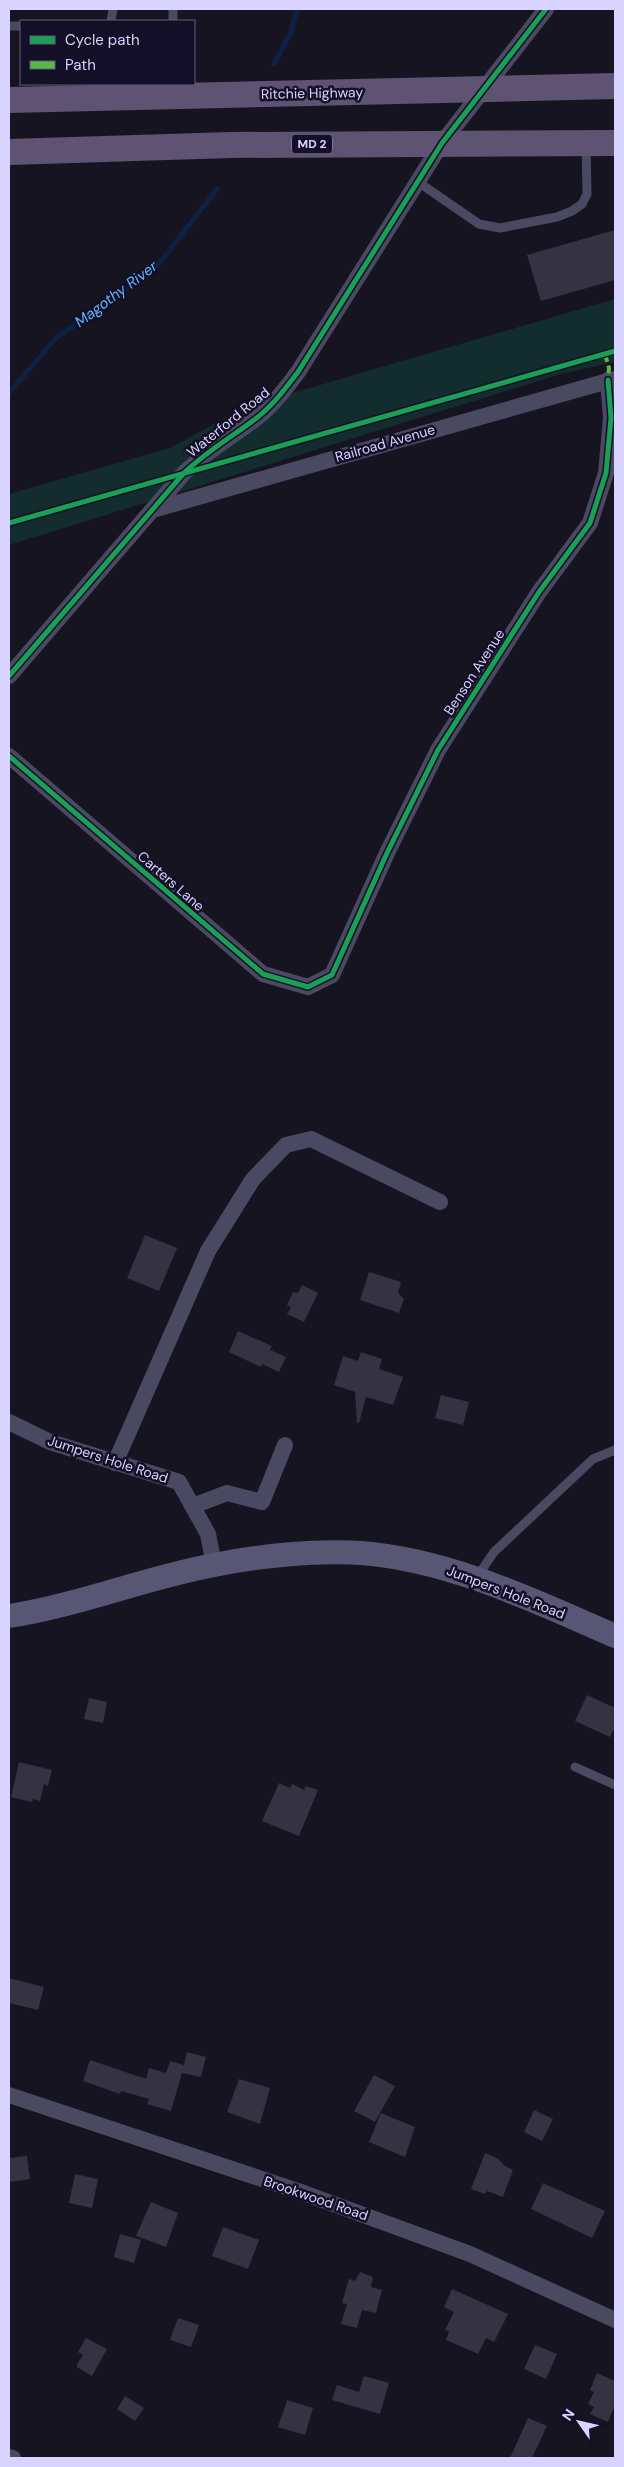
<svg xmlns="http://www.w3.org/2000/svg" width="624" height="2467" viewBox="0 0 624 2467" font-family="'DM Sans',sans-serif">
<rect width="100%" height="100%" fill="#161421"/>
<!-- green -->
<polygon fill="#132c2d" points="615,299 615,362 561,374 9,545 9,494 170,448 248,406"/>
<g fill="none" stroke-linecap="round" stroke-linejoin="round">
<!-- stream -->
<g stroke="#0d2144" stroke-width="5">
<polyline points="274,64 291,32 297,9"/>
<polyline points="9,393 56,338 155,269 217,189"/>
</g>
</g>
<!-- building -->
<g fill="#343243">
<polygon points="615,230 615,280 541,301 527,255"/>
<polygon points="145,1235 177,1248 159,1291 127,1278"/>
<polygon points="369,1272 401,1282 398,1293 404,1299 399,1313 360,1300"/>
<polygon points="302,1285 318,1293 304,1322 287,1314 291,1307 287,1305 293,1292 298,1293"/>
<polygon points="238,1331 272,1346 270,1350 286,1357 279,1372 262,1364 261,1367 229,1352"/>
<polygon points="361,1352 382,1359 379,1369 403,1377 393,1405 366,1397 359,1423 357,1423 355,1392 334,1385 343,1356 358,1361"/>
<polygon points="441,1395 469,1402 463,1425 435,1418"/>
<polygon points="587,1695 615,1708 615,1727 610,1737 575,1721"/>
<polygon points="89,1698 107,1702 103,1723 84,1719"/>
<polygon points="19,1762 52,1770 48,1786 44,1784 40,1801 33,1799 32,1802 11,1797"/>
<polygon points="279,1783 290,1788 292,1784 304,1790 306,1786 318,1790 299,1836 262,1821"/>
<polygon points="9,1978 44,1987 38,2010 9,2003"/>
<polygon points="187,2052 206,2057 201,2077 182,2073 171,2111 147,2104 149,2099 121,2091 120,2094 83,2081 90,2060 146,2079 149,2068 166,2073 170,2061 184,2065"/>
<polygon points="374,2075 395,2086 375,2122 354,2111"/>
<polygon points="239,2079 270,2088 260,2124 227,2112"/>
<polygon points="534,2110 553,2119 542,2141 524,2132"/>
<polygon points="381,2113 415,2127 405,2157 369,2142"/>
<polygon points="485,2153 497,2158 505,2166 513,2170 503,2197 487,2191 485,2194 471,2189"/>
<polygon points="27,2156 30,2179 9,2182 9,2158"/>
<polygon points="75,2174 98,2179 92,2208 69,2203"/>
<polygon points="543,2183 605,2211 592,2238 531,2209"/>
<polygon points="151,2202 178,2213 166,2247 136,2236"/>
<polygon points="223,2227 259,2240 248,2269 212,2256"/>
<polygon points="120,2234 141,2240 134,2263 114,2257"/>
<polygon points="360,2272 373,2277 371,2287 382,2290 376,2313 362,2310 357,2328 341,2324 347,2304 342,2303 349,2279 355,2281"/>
<polygon points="452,2289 508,2314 494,2342 486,2338 478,2354 446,2340 449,2332 445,2330 454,2312 444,2307"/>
<polygon points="178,2318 199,2325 191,2347 170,2340"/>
<polygon points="86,2338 107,2349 92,2376 77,2367 77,2364 83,2355 78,2352"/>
<polygon points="535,2345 557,2354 546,2379 524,2369"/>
<polygon points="597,2373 615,2381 615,2405 608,2422 590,2414 594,2407 588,2404 594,2392 590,2390"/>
<polygon points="364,2376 389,2383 380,2414 332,2400 337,2385 359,2392"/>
<polygon points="125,2396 144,2408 135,2421 117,2409"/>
<polygon points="287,2400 313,2408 305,2435 278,2427"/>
<polygon points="528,2418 547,2426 532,2458 510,2458"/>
</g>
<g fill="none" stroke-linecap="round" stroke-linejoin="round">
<!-- lane -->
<g stroke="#4a4962" stroke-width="9">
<polyline points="111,21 113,9"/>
<polyline points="173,21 173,9"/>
<polyline points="9,26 21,26"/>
<polyline points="418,182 479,224 500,228 557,217 572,211 582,204 587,194 586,145"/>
<polyline points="477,1577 494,1552 593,1459 615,1450"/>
<polyline points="575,1767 615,1785"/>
</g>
<!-- street -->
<g stroke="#4a4962" stroke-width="16">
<polyline points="156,509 615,379"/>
<path d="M9,676L184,473C206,452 230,438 254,420C272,407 285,389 298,372L442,143L546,9"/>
<polyline points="9,756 263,974 308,987 332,975 387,853 438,750 539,592 590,523 606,473 611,418 608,380"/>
<polyline points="9,1422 50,1442 179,1482 208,1534 214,1565"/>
<polyline points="115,1463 208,1251 253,1179 286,1145 311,1139 440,1202"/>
<polyline points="193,1506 227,1493 262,1502 285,1445"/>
<polyline points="9,2095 298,2191 470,2254 615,2320"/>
<polyline points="9,2457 13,2458"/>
</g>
<!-- secondary -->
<path stroke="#575674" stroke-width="24" d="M9,1616C79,1605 145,1578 214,1565C259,1556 315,1550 361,1553C451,1560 534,1601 615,1636"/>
<!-- primary -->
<g stroke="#5e5373" stroke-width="26">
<polyline points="9,100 615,86"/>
<polyline points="9,152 231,145 615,143"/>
</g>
<!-- quiet -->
<polyline stroke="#58b947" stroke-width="4" stroke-dasharray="8 4" stroke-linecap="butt" points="605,354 609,368 608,380"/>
<defs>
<g id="cycleway">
<polyline points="9,523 615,351"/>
<path d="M9,676L184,473C206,452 230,438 254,420C272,407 285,389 298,372L442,143L546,9"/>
<polyline points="9,756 263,974 308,987 332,975 387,853 438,750 539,592 590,523 606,473 611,418 608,380"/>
</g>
</defs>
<!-- cycleway casing -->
<use href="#cycleway" stroke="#130f26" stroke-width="8"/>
<!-- cycleway -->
<use href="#cycleway" stroke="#1a9f57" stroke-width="5"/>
</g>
<g text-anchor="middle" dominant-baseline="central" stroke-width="5" stroke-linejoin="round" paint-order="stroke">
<!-- shield labels -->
<rect fill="#130f26" stroke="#9e99be" stroke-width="1" x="292" y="134.5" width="40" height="19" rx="4"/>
<g font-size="12" font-weight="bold" fill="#d9d4ff">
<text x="312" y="144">MD 2</text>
</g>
<!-- street labels -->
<g font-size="14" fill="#d9d4ff" stroke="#130f26">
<text transform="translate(312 93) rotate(-1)">Ritchie Highway</text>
<text transform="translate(228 422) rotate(-39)">Waterford Road</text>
<text transform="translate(385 443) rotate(-16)">Railroad Avenue</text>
<text transform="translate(474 672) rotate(-57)">Benson Avenue</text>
<text transform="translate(171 881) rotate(41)">Carters Lane</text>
<text transform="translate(108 1459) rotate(18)">Jumpers Hole Road</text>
<text transform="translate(506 1592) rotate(21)">Jumpers Hole Road</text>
<text transform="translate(316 2198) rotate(19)">Brookwood Road</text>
</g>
<!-- water labels -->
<g font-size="15" font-style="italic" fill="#62b6ff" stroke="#130f26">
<text transform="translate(116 294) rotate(-37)">Magothy River</text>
</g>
</g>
<!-- border -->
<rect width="624" height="2467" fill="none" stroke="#d9d4ff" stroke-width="20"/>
<!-- legend -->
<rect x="20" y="20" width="175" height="65" fill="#130f26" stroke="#625e7d"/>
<rect x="30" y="36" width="25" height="8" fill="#1a9f57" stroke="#625e7d"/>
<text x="65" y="45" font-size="15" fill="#d9d4ff">Cycle path</text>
<rect x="30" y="61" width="25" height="8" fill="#58b947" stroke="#625e7d"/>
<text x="65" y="70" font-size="15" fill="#d9d4ff">Path</text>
<!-- north arrow -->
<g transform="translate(579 2422) rotate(304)" stroke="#130f26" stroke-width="4" paint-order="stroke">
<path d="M0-4L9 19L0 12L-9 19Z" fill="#d9d4ff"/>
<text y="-8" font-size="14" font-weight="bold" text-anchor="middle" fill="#d9d4ff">N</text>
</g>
</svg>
